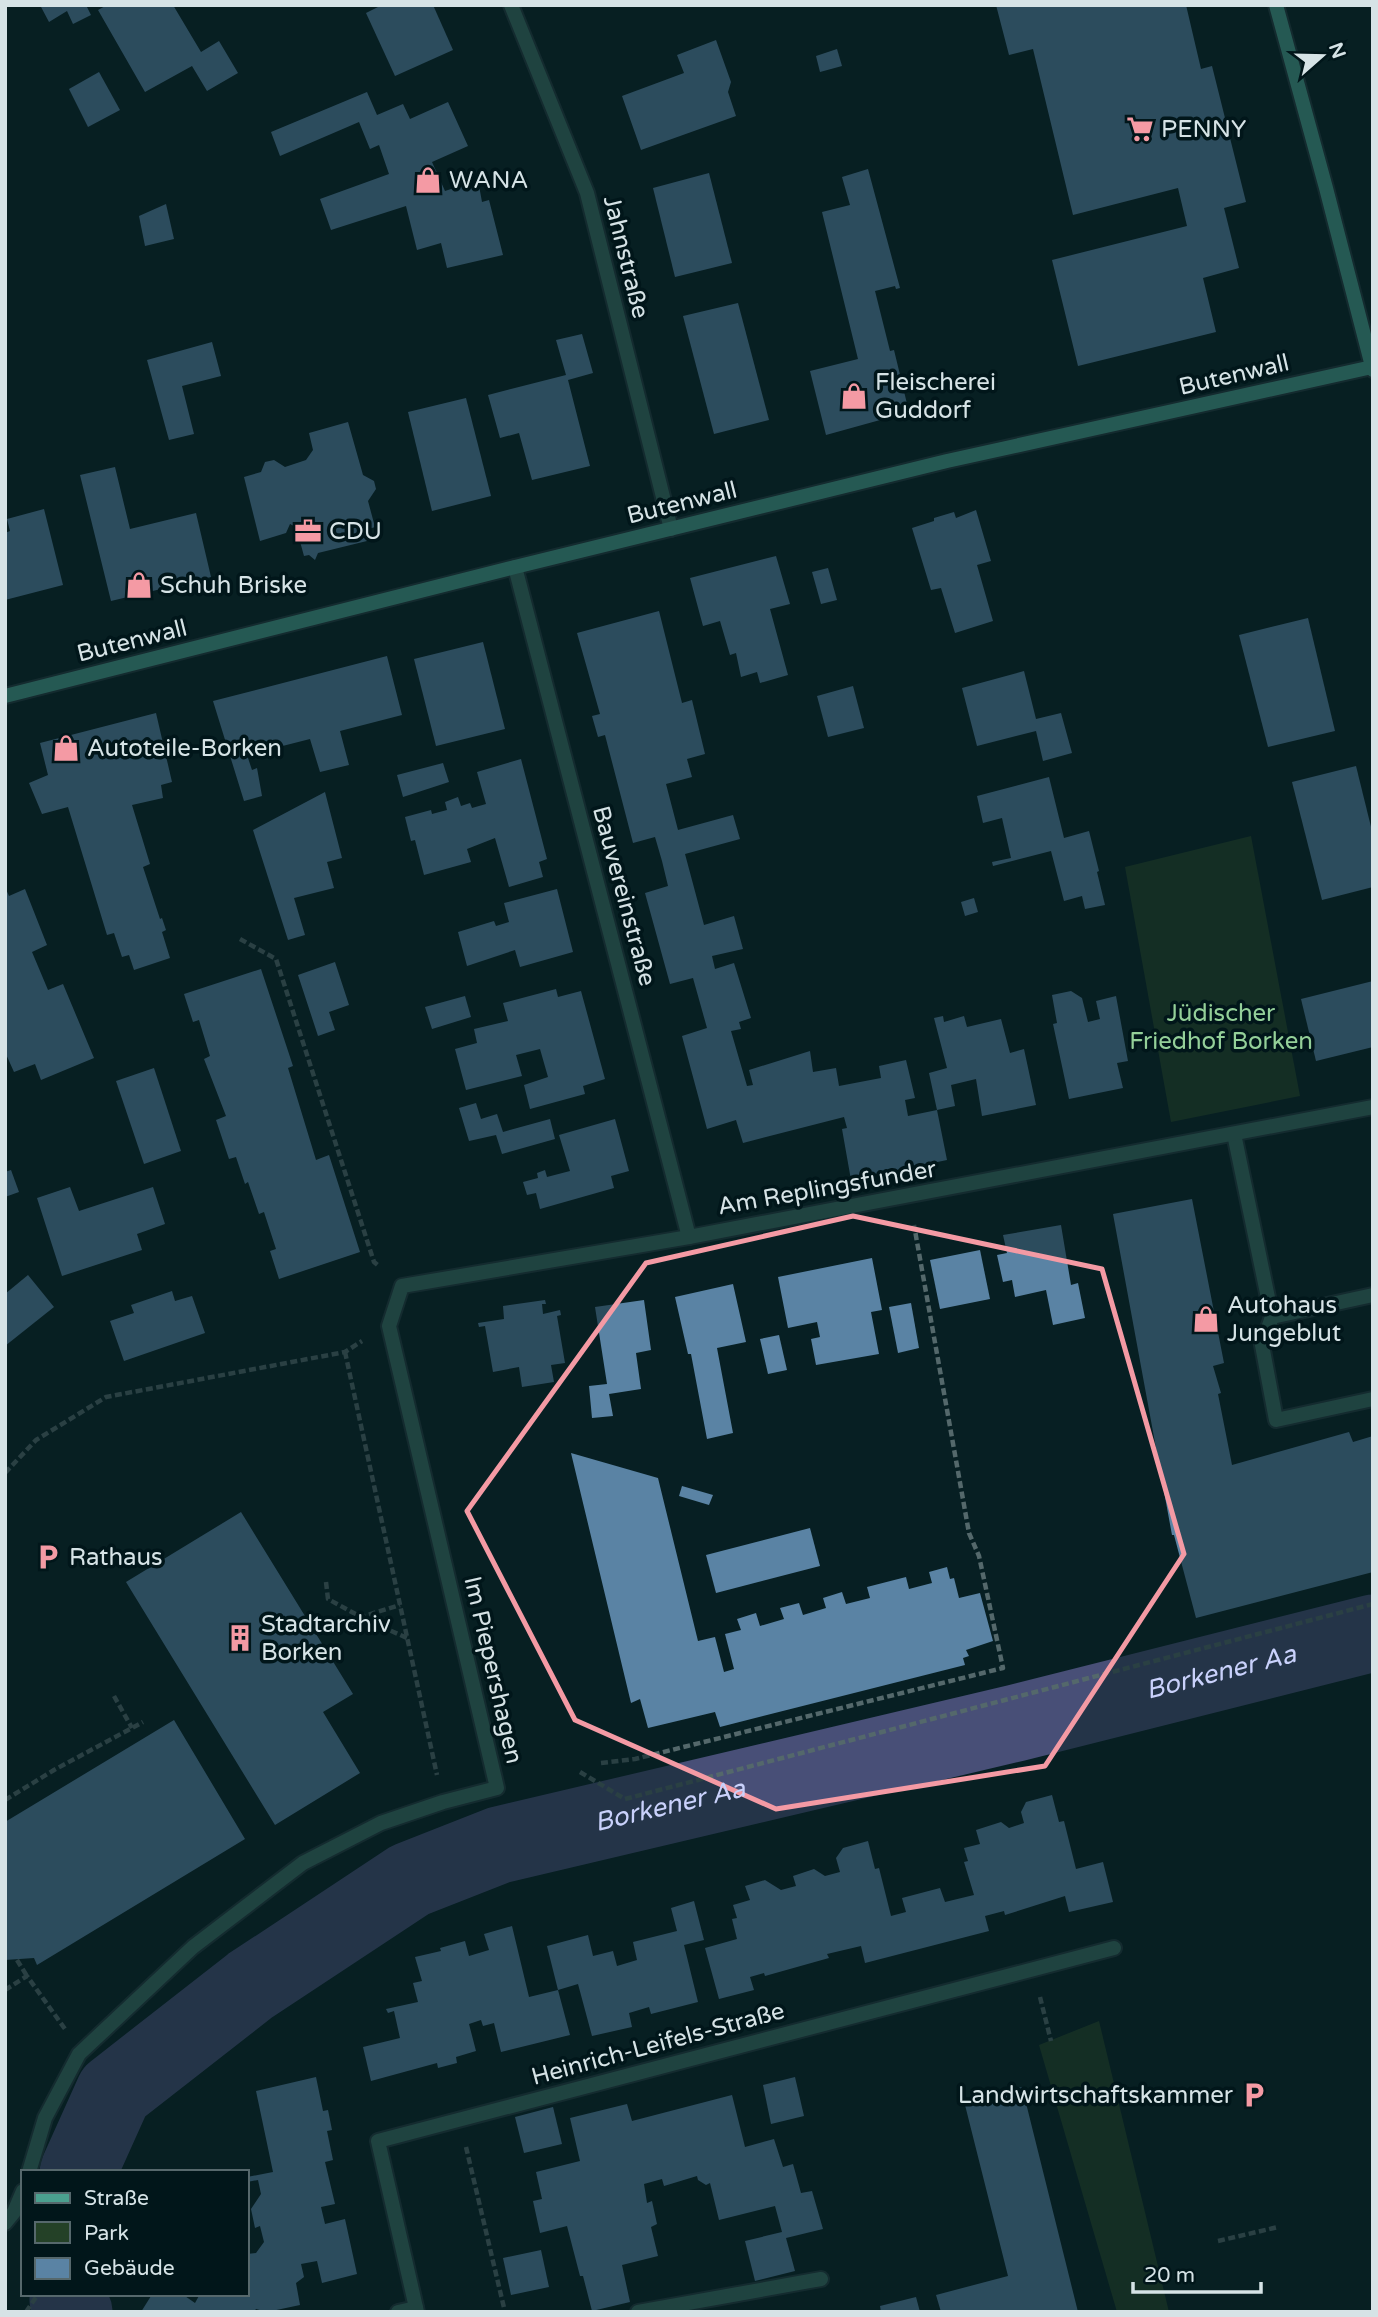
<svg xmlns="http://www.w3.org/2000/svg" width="1378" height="2317" viewBox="0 0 1378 2317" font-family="'Varela Round',sans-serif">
<rect width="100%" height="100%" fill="#071f23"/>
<!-- green -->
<g fill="#244127">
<polygon points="1251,836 1300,1096 1171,1122 1125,867"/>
<polygon points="1099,2021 1169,2312 1117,2312 1039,2045"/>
</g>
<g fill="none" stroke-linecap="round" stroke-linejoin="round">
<!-- river -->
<g stroke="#484f77" stroke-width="77">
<path id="s1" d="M78,2172L114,2092L251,1985L410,1880L499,1845L1016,1723L1373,1633"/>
<polyline points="68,2294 68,2300 74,2312"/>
</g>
</g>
<!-- building -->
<g fill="#5a83a4">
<polygon points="40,5 86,5 91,15 73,24 67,11 49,22"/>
<polygon points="107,5 173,5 201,52 219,41 238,73 207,91 192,66 145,92 98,10"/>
<polygon points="382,5 433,5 453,50 395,76 366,13"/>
<polygon points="996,5 1186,5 1201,69 1212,66 1246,202 1224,208 1239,268 1203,278 1216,332 1078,366 1052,260 1187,226 1178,188 1073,215 1033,49 1009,55"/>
<polygon points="716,40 731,82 728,92 736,116 641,150 622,96 684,73 677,55"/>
<polygon points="837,49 842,66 820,72 816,56"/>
<polygon points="99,72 120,110 88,127 69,89"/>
<polygon points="367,92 377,115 403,104 410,119 448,102 468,146 432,162 445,191 478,180 482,202 489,200 503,255 447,268 441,243 417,250 406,206 331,230 320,199 389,174 379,145 370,149 359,122 280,156 271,132"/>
<polygon points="868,169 900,288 896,289 895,286 875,291 890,351 894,350 909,412 826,435 810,371 858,359 822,212 850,205 842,177"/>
<polygon points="709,173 732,263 675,277 653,188"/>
<polygon points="166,204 174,239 145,246 139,216"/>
<polygon points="738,303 769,420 714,434 683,316"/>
<polygon points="582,334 593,373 568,380 590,466 532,480 519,433 500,438 488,395 566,375 556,340"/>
<polygon points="212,342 221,376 182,386 194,434 169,440 147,360"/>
<polygon points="466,398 491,496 432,511 408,412"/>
<polygon points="348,422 363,475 374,481 376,489 368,501 375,527 369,529 371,540 318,553 315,560 309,555 304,556 296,527 290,524 286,533 260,541 244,477 261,472 265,462 274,460 285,467 306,460 313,450 309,433"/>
<polygon points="115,467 130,529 196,513 211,577 111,601 80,475"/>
<polygon points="44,509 63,585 5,600 5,533 10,531 7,519"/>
<polygon points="976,510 991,561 977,565 993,621 955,633 941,588 931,590 912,528 934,521 934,518 954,512 956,518"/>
<polygon points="776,556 790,604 770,609 788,675 760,683 757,672 741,677 736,653 730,655 720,621 703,626 690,578"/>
<polygon points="828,568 837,600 821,604 812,572"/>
<polygon points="659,611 682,703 692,700 705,754 687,759 692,777 666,784 678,830 733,815 740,839 685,854 704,925 734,916 743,949 712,956 715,969 734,963 751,1018 739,1022 741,1029 731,1031 747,1086 753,1085 749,1070 810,1051 813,1072 836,1068 839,1086 881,1078 879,1066 906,1060 915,1098 905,1100 908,1116 937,1110 947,1160 851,1180 842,1129 847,1128 844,1117 743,1143 736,1120 707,1129 682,1036 707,1028 693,978 670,984 645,893 668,886 662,861 655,837 633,843 605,735 598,737 592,716 600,714 577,633"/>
<polygon points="1308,618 1335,731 1268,747 1239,635"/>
<polygon points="483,642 505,729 436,746 414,659"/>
<polygon points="387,656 402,715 340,731 349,765 320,772 310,739 247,755 252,770 257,768 262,796 244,801 213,701"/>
<polygon points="1024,671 1036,719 1061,713 1072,753 1043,761 1036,731 977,746 962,688"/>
<polygon points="853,686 864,728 828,737 817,696"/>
<polygon points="156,713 172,782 161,785 163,798 132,805 150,864 143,867 160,919 162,918 166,930 162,932 170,958 134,970 129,955 122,957 114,933 107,935 68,807 42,814 29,783 48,775 40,743"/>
<polygon points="521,759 547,859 539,862 543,877 509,887 495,838 467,849 471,862 424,875 415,840 411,841 405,817 431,810 432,814 447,810 445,802 458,797 461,806 470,803 472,808 486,804 477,772"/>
<polygon points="443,763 449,782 403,797 397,775"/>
<polygon points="1356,766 1373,835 1373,887 1322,900 1292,782"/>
<polygon points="1049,777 1064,838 1089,831 1099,871 1097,872 1105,905 1085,909 1082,896 1064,901 1051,851 993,866 992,862 1011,858 1002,818 983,823 977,796"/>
<polygon points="325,792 342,858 327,862 334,888 294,898 305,935 288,940 253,830"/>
<polygon points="5,887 9,896 25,889 47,945 32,952 48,990 63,984 94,1058 41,1080 35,1064 14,1072 5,1052 5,1041 7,1040 5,1035"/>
<polygon points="557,889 573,952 520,967 515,950 467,966 458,932 494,921 496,926 509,922 504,903"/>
<polygon points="974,898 978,912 965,916 961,902"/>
<polygon points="335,962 349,1005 329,1012 335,1030 318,1036 298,975"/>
<polygon points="261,969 293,1066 288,1068 316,1160 329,1155 360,1252 279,1279 270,1251 276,1249 264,1212 259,1214 248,1182 245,1184 236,1157 229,1159 216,1120 226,1116 204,1059 210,1056 199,1020 193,1022 184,994"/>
<polygon points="1373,981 1373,1047 1316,1061 1301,999"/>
<polygon points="556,989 558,997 581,991 605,1079 583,1086 585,1094 530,1109 524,1085 548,1077 540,1049 516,1055 522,1076 466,1090 455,1049 477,1043 474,1029 508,1021 503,1003"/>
<polygon points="1071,991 1082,998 1088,1022 1100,1019 1096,1001 1116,996 1128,1061 1117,1063 1123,1088 1069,1099 1053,1024 1057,1023 1052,995"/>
<polygon points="465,996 471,1017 432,1029 425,1007"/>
<polygon points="943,1016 944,1022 964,1016 967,1027 1001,1019 1010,1053 1024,1049 1036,1105 982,1116 976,1079 951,1085 955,1106 937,1110 929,1073 947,1068 934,1018"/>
<polygon points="154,1068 181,1151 144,1164 116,1081"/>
<polygon points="476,1103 481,1119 497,1114 503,1132 550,1119 555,1139 502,1154 496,1135 469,1141 459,1108"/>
<polygon points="615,1119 629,1171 611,1176 614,1188 540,1209 536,1193 527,1195 523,1182 538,1178 537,1173 545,1170 547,1177 570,1171 559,1135"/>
<polygon points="11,1170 19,1192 5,1197 5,1172"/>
<polygon points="70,1187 79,1211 153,1187 165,1224 137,1234 142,1250 62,1276 37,1198"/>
<polygon points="1192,1199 1224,1363 1213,1366 1221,1393 1218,1394 1232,1465 1349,1432 1353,1442 1373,1436 1373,1572 1196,1618 1174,1535 1172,1535 1113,1214"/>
<polygon points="1061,1225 1071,1285 1078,1283 1085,1318 1053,1325 1046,1290 1015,1297 1012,1280 1003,1282 997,1255 1007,1253 1003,1235"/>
<polygon points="980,1250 990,1299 940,1309 930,1260"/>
<polygon points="872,1258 882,1310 871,1312 879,1354 816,1365 811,1339 820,1337 817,1322 788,1328 778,1277"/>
<polygon points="28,1275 54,1307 5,1346 5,1294"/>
<polygon points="733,1284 746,1342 717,1348 733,1433 707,1439 691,1354 688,1354 675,1297"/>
<polygon points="172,1291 175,1301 192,1296 205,1333 124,1361 110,1321 134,1313 131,1305"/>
<polygon points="545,1300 546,1304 542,1304 543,1314 560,1310 561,1315 557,1316 565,1363 551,1365 554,1382 522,1387 519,1367 493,1372 485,1326 479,1327 478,1323 504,1319 503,1306"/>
<polygon points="644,1300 651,1350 636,1353 641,1389 609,1394 613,1416 592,1418 589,1386 607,1384 595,1307"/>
<polygon points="911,1303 919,1348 898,1353 889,1307"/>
<polygon points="779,1335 787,1370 768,1374 760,1339"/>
<polygon points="571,1453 658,1478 698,1641 715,1637 724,1672 734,1669 725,1634 741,1630 737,1619 756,1613 760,1626 784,1619 780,1608 799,1603 803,1615 826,1608 823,1598 842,1592 846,1604 870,1598 867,1587 906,1577 909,1589 932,1583 929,1572 947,1567 950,1579 954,1578 959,1598 980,1593 993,1641 966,1650 969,1656 963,1658 965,1665 720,1727 715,1712 648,1728 640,1699 631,1703"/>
<polygon points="682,1486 713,1495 709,1505 679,1496"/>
<polygon points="241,1512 353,1694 323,1712 360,1773 275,1825 126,1582"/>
<polygon points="810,1528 820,1566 716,1593 706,1555"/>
<polygon points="174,1720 245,1839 37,1965 34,1958 5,1960 5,1822"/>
<polygon points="1052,1795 1059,1822 1064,1821 1076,1869 1103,1862 1113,1902 1069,1912 1065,1896 1005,1915 1004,1911 985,1916 989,1931 865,1963 861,1946 827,1954 829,1958 765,1976 764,1973 750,1977 754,1990 719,1999 705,1948 737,1939 732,1919 737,1918 733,1905 750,1900 745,1886 765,1880 781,1890 796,1886 793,1876 814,1869 825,1876 840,1872 836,1858 843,1848 868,1841 875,1869 879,1868 891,1916 906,1912 902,1898 940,1888 945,1902 974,1895 964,1862 968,1861 964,1848 980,1844 976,1830 1001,1822 1009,1828 1024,1823 1021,1812 1026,1802"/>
<polygon points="694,1901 704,1940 684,1945 698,2002 651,2014 649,2007 629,2013 632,2027 592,2036 578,1984 558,1990 547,1946 588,1935 593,1956 613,1951 617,1966 637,1960 633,1942 677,1931 671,1908"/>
<polygon points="512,1926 529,1997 558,1990 570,2035 501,2052 494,2023 483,2026 481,2020 469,2024 476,2051 456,2057 457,2063 438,2068 437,2063 371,2081 363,2047 400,2038 394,2011 388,2013 386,2009 418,2002 413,1983 422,1981 415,1957 441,1951 440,1948 465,1941 469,1956 489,1950 484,1934"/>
<polygon points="316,2077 323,2111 328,2110 332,2130 327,2131 333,2160 325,2162 335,2204 321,2207 325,2224 345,2219 357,2274 322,2283 317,2261 301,2264 304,2277 296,2283 300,2305 267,2312 256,2309 254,2312 141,2312 151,2296 159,2294 182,2294 195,2303 200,2294 247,2294 247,2254 256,2253 264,2242 260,2226 255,2228 251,2209 261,2194 258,2180 247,2182 247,2177 273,2172 256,2091"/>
<polygon points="795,2077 804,2116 771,2124 763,2085"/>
<polygon points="1022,2087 1078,2312 941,2312 936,2295 1008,2276 964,2101"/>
<polygon points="732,2095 745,2147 774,2139 783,2167 793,2164 801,2193 812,2191 823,2229 786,2238 795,2271 755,2281 745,2241 782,2232 775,2206 719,2220 710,2183 706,2185 698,2180 697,2176 664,2186 662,2179 644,2184 647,2203 652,2201 657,2224 651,2227 658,2256 622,2265 630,2302 592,2311 583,2276 580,2276 567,2226 540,2233 533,2201 542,2199 536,2172 580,2161 570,2118 627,2104 632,2121"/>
<polygon points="553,2107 562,2144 524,2153 515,2117"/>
<polygon points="541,2250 549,2287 511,2295 503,2258"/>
<polygon points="916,2297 920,2312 881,2312 880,2306"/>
</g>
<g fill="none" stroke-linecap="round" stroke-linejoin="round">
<defs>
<g id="lane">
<polyline points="1234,1134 1272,1317 1373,1295"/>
<polyline points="1272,1317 1262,1345 1276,1420 1373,1399"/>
</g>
<g id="street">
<polyline points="511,5 587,193 671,529"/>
<polyline points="515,567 689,1237"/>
<polyline points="29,2172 45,2118 79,2054 193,1947 303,1863 381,1823 443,1802 497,1788 389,1326 402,1286 689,1237 1373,1107"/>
<polyline points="5,2223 14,2212 23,2191"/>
<polyline points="398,2312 416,2308"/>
<polyline points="417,2312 378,2141 1114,1948"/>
<polyline points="638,2312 821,2279"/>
</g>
<g id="secondary">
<polyline points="1276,5 1326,188 1373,370"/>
<polyline points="5,696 515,567 947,461 1372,367"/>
</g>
</defs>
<!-- lane casing -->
<use href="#lane" stroke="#243a3e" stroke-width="18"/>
<!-- street casing -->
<use href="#street" stroke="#243a3e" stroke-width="18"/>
<!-- secondary casing -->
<use href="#secondary" stroke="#243a3e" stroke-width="18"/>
<!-- path -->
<g stroke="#54686b" stroke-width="4.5" stroke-dasharray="7 3.5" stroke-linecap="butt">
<polyline points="240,939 276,959 374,1262 380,1267"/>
<polyline points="345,1352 437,1775"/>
<polyline points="5,1473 36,1440 106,1397 345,1352 362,1341"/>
<polyline points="326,1582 328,1599 361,1617 400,1605"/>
<polyline points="362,1618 407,1638"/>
<polyline points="114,1696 132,1728"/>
<polyline points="601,1763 635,1759 1003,1668 979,1556 969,1533 914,1225"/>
<polyline points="580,1772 625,1799 1373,1604"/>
<polyline points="5,1800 54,1770 143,1722"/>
<polyline points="17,1960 27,1976"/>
<polyline points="5,1990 27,1976 65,2029"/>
<polyline points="1040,1997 1051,2041"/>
<polyline points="466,2147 505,2312"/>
<polyline points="1218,2241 1278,2227"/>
<polyline points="26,2312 38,2294"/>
</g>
<!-- lane -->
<use href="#lane" stroke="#3d6f65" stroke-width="14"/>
<!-- street -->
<use href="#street" stroke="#3d6f65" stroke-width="14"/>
<!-- secondary -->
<use href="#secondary" stroke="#4ba08f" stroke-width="14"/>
</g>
<!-- marked area -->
<path d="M0 0H1378V2317H0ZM853,1216L1102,1269L1184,1554L1045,1766L776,1809L575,1720L467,1511L646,1263Z" fill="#071f23" fill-opacity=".55" fill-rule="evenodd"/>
<path fill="none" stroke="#f49aa4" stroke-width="5" stroke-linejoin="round" d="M853,1216L1102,1269L1184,1554L1045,1766L776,1809L575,1720L467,1511L646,1263Z"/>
<!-- icons -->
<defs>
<symbol id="supermarket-bare" viewBox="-9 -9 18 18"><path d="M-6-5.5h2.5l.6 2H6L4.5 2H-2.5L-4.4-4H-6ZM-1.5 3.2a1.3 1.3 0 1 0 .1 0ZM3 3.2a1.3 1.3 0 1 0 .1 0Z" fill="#f49aa4" stroke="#01161a" stroke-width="2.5" paint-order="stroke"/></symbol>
<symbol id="shop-bare" viewBox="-9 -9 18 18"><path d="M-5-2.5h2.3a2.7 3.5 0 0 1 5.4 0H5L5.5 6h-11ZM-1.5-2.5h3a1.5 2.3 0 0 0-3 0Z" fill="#f49aa4" stroke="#01161a" stroke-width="2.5" paint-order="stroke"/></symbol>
<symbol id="office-bare" viewBox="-9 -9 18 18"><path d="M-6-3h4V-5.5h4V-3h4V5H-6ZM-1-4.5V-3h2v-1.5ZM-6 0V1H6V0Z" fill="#f49aa4" stroke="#01161a" stroke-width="2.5" paint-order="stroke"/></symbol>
<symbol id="parking-bare" viewBox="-9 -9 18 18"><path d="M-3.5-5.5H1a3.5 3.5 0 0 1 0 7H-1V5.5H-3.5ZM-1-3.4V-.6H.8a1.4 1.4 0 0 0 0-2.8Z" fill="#f49aa4" stroke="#01161a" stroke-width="2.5" paint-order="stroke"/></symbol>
<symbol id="building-bare" viewBox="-9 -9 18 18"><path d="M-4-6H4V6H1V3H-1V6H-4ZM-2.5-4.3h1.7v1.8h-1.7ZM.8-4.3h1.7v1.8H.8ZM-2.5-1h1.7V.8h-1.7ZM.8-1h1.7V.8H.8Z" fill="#f49aa4" stroke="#01161a" stroke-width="2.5" paint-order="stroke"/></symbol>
</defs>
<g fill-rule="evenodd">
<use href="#supermarket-bare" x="1121" y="110" width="38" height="38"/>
<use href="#shop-bare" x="409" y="161" width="38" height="38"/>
<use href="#shop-bare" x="835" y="377" width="38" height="38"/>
<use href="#office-bare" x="289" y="512" width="38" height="38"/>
<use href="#shop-bare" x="120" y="566" width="38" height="38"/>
<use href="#shop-bare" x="47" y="729" width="38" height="38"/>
<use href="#shop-bare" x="1187" y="1300" width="38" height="38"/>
<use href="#parking-bare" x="29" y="1538" width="38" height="38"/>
<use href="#building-bare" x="221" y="1619" width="38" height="38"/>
<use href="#parking-bare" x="1235" y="2076" width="38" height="38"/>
</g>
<g text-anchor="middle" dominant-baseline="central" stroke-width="7" stroke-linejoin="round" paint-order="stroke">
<!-- poi labels -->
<g font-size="24" fill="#d6e3e6" stroke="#01161a" text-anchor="start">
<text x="1161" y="129">PENNY</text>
<text x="449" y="180">WANA</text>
<text x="875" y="382">Fleischerei<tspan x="875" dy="28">Guddorf</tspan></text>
<text x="329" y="531">CDU</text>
<text x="160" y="585">Schuh Briske</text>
<text x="87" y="748">Autoteile-Borken</text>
<text x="1227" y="1305">Autohaus<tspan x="1227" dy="28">Jungeblut</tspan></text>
<text x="69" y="1557">Rathaus</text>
<text x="261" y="1624">Stadtarchiv<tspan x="261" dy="28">Borken</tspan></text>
<text x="1233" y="2095" text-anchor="end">Landwirtschaftskammer</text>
</g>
<!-- street labels -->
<g font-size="24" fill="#d6e3e6" stroke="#01161a">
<text transform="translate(626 257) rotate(76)">Jahnstraße</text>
<text transform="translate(1234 375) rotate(-13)">Butenwall</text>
<text transform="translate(682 503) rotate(-14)">Butenwall</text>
<text transform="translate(132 641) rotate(-14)">Butenwall</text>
<text transform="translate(624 896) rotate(75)">Bauvereinstraße</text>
<text transform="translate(827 1188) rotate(-10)">Am Replingsfunder</text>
<text transform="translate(493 1670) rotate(77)">Im Piepershagen</text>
<text transform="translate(658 2044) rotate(-15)">Heinrich-Leifels-Straße</text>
</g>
<!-- park labels -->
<g font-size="24" fill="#94d099" stroke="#01161a">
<text x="1221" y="1013">Jüdischer<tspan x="1221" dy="28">Friedhof Borken</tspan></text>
</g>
<!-- water labels -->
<g font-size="26" font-style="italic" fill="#c9d1fb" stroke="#01161a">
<text stroke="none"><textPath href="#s1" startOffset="1290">Borkener Aa</textPath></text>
<text stroke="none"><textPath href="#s1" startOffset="723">Borkener Aa</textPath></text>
</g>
</g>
<!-- border -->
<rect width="1378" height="2317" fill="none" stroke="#d6e3e6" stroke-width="14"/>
<!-- legend -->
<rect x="21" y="2170" width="228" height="126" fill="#01161a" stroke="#56686c" stroke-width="2"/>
<rect x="35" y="2193" width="35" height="10" fill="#4ba08f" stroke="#56686c" stroke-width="2"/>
<text x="84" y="2205" font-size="21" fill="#d6e3e6">Straße</text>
<rect x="35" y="2222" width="35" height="21" fill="#244127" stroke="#56686c" stroke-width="2"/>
<text x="84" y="2240" font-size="21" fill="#d6e3e6">Park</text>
<rect x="35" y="2258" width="35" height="21" fill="#5a83a4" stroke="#56686c" stroke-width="2"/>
<text x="84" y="2275" font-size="21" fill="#d6e3e6">Gebäude</text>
<!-- north arrow -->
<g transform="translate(1322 56) rotate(70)" stroke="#01161a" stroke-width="5" paint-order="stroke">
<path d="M0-5L12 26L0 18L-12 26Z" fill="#d6e3e6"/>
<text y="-10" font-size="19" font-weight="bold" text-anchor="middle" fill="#d6e3e6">N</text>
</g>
<!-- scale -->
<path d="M1133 2282v10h128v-10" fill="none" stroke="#d6e3e6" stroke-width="3.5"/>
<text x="1144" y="2282" font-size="21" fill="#d6e3e6" stroke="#01161a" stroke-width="5" paint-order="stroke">20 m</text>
</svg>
